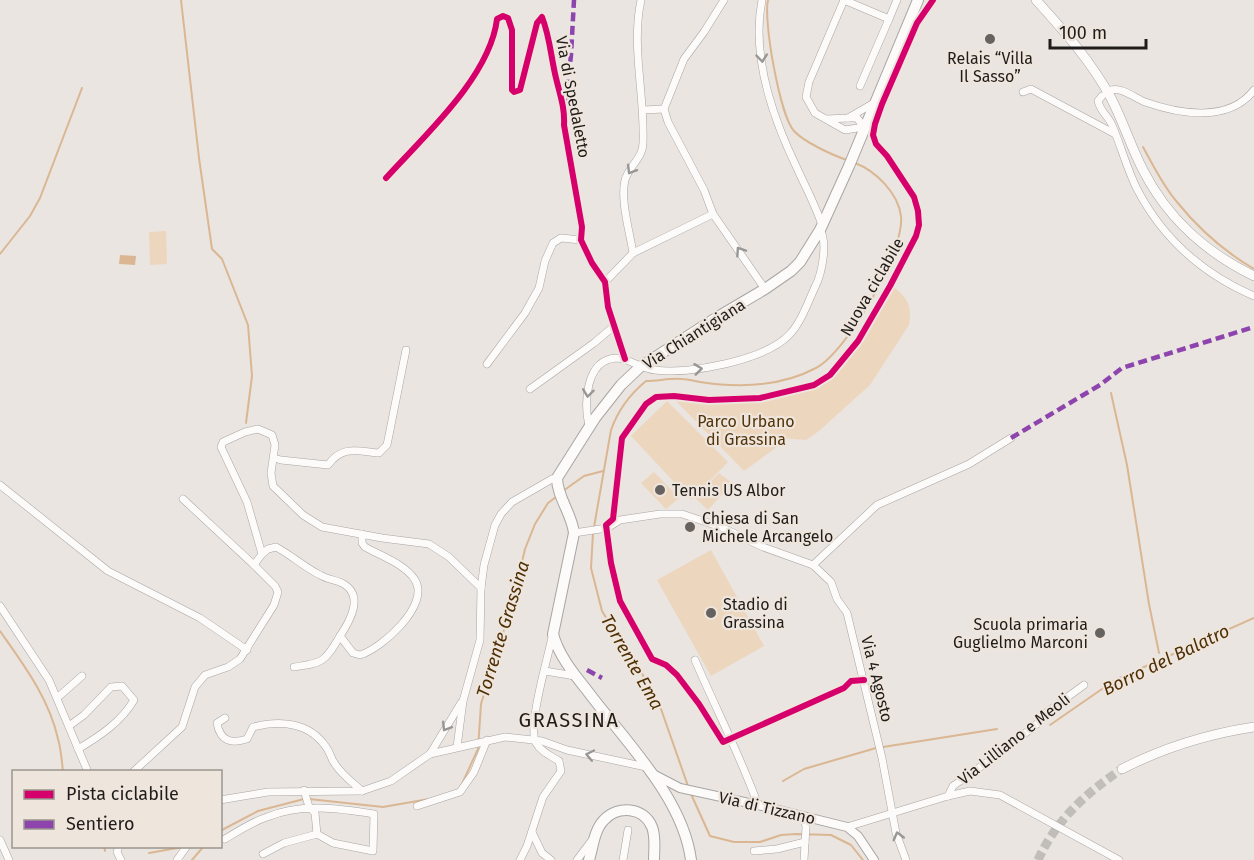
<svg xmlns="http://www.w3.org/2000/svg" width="1254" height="860" viewBox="0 0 1254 860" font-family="'Fira Sans',sans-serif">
<rect width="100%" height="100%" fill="#eae5e1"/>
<!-- green -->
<g fill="#edd6be">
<polygon points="166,231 167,264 150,265 149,232"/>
<path d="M893,286C908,299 912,305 909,325L870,385L819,431L806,440L780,438L781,444L744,471L673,398C716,403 759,402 801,390C810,388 820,386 827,380C856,361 876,316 893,286Z"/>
<polygon points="667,401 728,462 691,500 631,436"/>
<polygon points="654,472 679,498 666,509 641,483"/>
<polygon points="719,473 732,483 708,510 695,498"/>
<polygon points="711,550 764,646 711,676 657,580"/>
</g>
<!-- water -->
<polygon fill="#dab792" points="120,255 136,256 135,265 119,264"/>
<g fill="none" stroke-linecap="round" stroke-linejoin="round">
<!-- stream -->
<g stroke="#dab792" stroke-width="2">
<polyline points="181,0 199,158 212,249 222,259 248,325 252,376 246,423"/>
<path d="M768,0C763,20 780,116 794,131C804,142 832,155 847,160"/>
<path d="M1143,147C1153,165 1163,186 1177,202C1198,228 1225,252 1254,269"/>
<polyline points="0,254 30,216 40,198 82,88"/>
<polyline points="1111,393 1127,465 1149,604 1159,653"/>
<polyline points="563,491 584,476 603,471"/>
<path d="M594,527L611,430C618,410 629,395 646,381C658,381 670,378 682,379C688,379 694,381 700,382C739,388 780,387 816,368C847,352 905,251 901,216C898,193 876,171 855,163"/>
<polyline points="593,533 591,568 602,611 626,650 632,655 661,709 688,786"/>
<path d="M0,631C23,664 49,698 58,739C61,749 62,761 63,772"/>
<polyline points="1050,725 1115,680 1254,618"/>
<polyline points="883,747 997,729"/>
<polyline points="783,781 804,769 876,748"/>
<polyline points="461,786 478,749 481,704 512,604 525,549 535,524 548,503 556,497"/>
<polyline points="691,794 710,836 734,842 760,842 781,835 796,834 831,835 851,845 863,860"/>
<polyline points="309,799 383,807 429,799"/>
<polyline points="220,831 258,811 304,799"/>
<polyline points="104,846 105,851"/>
<polyline points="149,853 183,847"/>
<polyline points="192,860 204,846"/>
</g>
<!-- secondary-tunnel -->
<path stroke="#c1bdb9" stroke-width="9" stroke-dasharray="9 4.5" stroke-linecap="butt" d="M1038,860C1056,820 1086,793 1122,769"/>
<defs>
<g id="minor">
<polyline points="724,0 704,32 684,59 664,109 668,122 704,190 713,214 765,289"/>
<path d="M762,0C751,55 772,116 796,166C805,186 815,204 822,225"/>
<polyline points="844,0 809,82 806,97 815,113 845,130 864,127 857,118 848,118"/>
<polyline points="844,0 889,19 897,0"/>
<polyline points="860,86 889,19"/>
<path d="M1111,90C1122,87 1135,98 1145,102C1179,114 1229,123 1254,90"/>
<polyline points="1023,92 1031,89 1115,134"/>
<path d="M1102,96L1098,101C1100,111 1108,116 1112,125C1121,146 1127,169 1137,189C1163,239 1203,274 1254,296"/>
<polyline points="643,110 664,109"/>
<polyline points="827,119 848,118 874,103"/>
<path d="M386,178C424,136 490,77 497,19L503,16L508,18L512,30V90L514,92L520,90L537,23L542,17C550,37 551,58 556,78C560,95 565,108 564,125L582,227L581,240L592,263L605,282L608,307L625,359"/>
<path d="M633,253C630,233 620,200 625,180C629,166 643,158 643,143C645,96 631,46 641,0"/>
<polyline points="605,282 633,253 713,214"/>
<polyline points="487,364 525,313 539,288 545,261 553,243 561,238 581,240"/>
<polyline points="530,389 594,343 613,327"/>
<path d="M589,426C584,404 585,360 616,358C629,358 641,369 655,370C689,375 765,360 789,335C801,323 808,302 815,287C822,274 828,242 820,230"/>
<path d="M274,458L281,460L328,465C342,445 358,451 379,453L387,445L406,350"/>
<polyline points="0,485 108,571 200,618 247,650"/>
<polyline points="574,533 607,528 620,520 660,514 682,514 721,527 763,547 813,565 831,582 837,599 847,613 882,758 896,833 906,860"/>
<path d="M262,554L268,549L276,547C291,555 304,567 320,575C327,579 335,580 342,583C365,595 350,621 340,636L353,653L360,655C381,649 431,605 415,580C405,564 381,556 365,547L362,543V534"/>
<polyline points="254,565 262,554 247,502 221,447 223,442 245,432 258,429 272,435 275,445 271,473 273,486 303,515 322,527 382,538 429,544 449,557 481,588"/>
<polyline points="813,565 877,505 969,464 1011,438"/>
<polyline points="0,606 49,680 88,772"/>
<path d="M695,660C716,709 740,755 758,805"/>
<path d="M294,667C323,663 325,662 340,636"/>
<polyline points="545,671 575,676"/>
<polyline points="57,698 82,676"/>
<path d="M225,718L217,723C220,741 231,744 247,739L253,727C280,720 309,722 326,747C330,752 331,759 335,764C341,774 353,783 362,791"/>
<path d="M69,726L84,715L111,687L122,686L134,700C121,722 100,736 78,749"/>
<polyline points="457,747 463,701 480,640 481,588 484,565 495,525 501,514 512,502 552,479 557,478"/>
<polyline points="430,754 461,703"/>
<polyline points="133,772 182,727 195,687 205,675 228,667 240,659 274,605 278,592 275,586 254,565 183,499"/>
<polyline points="948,796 953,786 993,758 1037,724 1043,715 1084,685"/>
<polyline points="220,800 268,792 362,791 391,781 430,754 505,737 542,741 567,750 646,767"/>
<polyline points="417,806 460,792 474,772 487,740"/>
<polyline points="804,816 806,827 804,860"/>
<polyline points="847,827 948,796 970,791 1000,795 1119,860"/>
<polyline points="532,832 542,853 551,860"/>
<path d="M225,839C238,831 252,822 267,817C301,803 338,808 374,814L373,851L333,843L317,834L315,813L309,807L304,790"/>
<polyline points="0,840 9,860"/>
<polyline points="119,846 117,852 121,860"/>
<polyline points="754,851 777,849 805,842"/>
<polyline points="263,854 284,843 317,834"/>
<polyline points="177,860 187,846"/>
<path d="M520,860L527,846L543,797L561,771L559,761C551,756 541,752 536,743C527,727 548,658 552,637"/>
<polyline points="577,860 592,840"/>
<polyline points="623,860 628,830"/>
</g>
<polyline id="tertiary" points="655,775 680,788 758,805 847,827 858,836 874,860"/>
<g id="secondary">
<path d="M1036,0C1064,31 1091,61 1111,98C1123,121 1131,147 1143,170C1168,219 1205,252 1254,276"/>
<path d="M1122,769C1163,748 1208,734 1254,727"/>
</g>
<g id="primary">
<path d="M589,860C593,847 594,830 604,820C618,805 644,807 652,827C656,837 654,849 654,860"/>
<path d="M691,860C683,797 623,739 586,689C573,673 558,654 553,634L574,533C572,514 557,497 557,478L595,418L621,385L640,367L716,318L765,289L791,271L800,262L820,230L849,166L918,0"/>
</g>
</defs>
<!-- minor casing -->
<use href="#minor" stroke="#a8a5a2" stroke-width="8"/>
<!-- tertiary casing -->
<use href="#tertiary" stroke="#a8a5a2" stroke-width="10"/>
<!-- secondary casing -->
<use href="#secondary" stroke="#a8a5a2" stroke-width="10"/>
<!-- primary casing -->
<use href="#primary" stroke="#a8a5a2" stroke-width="12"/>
<!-- minor -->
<use href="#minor" stroke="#fcfbfa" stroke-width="7"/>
<!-- tertiary -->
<use href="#tertiary" stroke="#fcfbfa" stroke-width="8"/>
<!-- secondary -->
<use href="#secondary" stroke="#fcfbfa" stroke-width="9"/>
<!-- primary -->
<use href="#primary" stroke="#fcfbfa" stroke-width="10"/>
<!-- quiet -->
<g stroke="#8e44ad" stroke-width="4.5" stroke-dasharray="9 4.5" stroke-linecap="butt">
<polyline points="566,102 571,55 574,0"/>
<polyline points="1011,438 1100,385 1122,368 1254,327"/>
<polyline points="587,670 602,678"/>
</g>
<defs>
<g id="cycleway">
<path d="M386,178C424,136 490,77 497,19L503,16L508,18L512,30V90L514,92L520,90L537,23L542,17C550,37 551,58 556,78C560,95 565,108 564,125L582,227L581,240L592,263L605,282L608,307L625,359"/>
<polyline points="864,680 851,681 844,688 723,742 699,704 677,675 666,665 652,659 620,601 611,563 606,525 613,519 622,438 646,404 656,397 674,396 709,400 760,398 814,385 830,375 858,341 890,286 916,236 919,225 918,211 914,197 887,156 876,144 873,135 875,124 882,104 917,23 933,0"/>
</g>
</defs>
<!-- cycleway casing -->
<use href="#cycleway" stroke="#eee5dd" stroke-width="10"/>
<!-- cycleway -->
<use href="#cycleway" stroke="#d6006c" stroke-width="6"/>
</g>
<!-- one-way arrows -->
<defs><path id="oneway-chevron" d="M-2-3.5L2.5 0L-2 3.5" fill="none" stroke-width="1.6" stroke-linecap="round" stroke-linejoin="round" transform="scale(1.5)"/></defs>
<g stroke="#999795">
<use href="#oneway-chevron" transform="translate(762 58) rotate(84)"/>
<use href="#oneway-chevron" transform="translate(631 170) rotate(121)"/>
<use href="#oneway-chevron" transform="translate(740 251) rotate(-124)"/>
<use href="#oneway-chevron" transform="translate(698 369) rotate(-7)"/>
<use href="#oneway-chevron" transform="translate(588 393) rotate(97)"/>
<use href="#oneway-chevron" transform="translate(446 727) rotate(122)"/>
<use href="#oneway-chevron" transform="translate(590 755) rotate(-168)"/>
<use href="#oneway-chevron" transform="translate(898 836) rotate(-105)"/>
</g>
<!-- markers -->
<g fill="#66625f" stroke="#eee5dd" stroke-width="2">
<circle cx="990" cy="39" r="6"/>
<circle cx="660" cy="490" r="6"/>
<circle cx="690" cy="527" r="6"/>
<circle cx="711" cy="613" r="6"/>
<circle cx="1100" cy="633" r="6"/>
</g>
<g text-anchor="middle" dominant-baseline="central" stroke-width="4.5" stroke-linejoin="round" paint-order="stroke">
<!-- poi labels -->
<g font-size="16" fill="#1f1c19" stroke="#eee5dd" text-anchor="start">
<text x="990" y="58" text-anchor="middle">Relais “Villa<tspan x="990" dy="18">Il Sasso”</tspan></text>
<text x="672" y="490">Tennis US Albor</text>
<text x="702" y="518">Chiesa di San<tspan x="702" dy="18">Michele Arcangelo</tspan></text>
<text x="723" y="604">Stadio di<tspan x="723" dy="18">Grassina</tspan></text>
<text x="1088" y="624" text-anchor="end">Scuola primaria<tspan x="1088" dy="18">Guglielmo Marconi</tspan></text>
</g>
<!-- street labels -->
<g font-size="16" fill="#1f1c19" stroke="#eee5dd">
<text transform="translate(573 97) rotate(79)">Via di Spedaletto</text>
<text transform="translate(872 287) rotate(-60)">Nuova ciclabile</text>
<text transform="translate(694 334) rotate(-32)">Via Chiantigiana</text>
<text transform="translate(877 679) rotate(76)">Via 4 Agosto</text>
<text transform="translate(1014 739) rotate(-38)">Via Lilliano e Meoli</text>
<text transform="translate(767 808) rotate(13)">Via di Tizzano</text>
</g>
<!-- park labels -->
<g font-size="16" fill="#533309" stroke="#eee5dd">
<text x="746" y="421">Parco Urbano<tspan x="746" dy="18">di Grassina</tspan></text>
</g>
<!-- water labels -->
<g font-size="18" font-style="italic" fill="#4f2f04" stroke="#eee5dd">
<text transform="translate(503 629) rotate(-73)">Torrente Grassina</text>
<text transform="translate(1166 660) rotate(-26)">Borro del Balatro</text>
<text transform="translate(632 662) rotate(60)">Torrente Ema</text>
</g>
<!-- quarter labels -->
<g font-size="20" letter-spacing="1.5" fill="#1f1c19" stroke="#eee5dd">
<text x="569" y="720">GRASSINA</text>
</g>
</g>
<!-- legend -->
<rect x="12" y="770" width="210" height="78" fill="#eee5dd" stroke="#9b958f" stroke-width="1.5"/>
<rect x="24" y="790" width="30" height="9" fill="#d6006c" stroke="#9b958f" stroke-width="1.5"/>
<text x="66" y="800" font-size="18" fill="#1f1c19">Pista ciclabile</text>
<rect x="24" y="820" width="30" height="9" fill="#8e44ad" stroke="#9b958f" stroke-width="1.5"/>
<text x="66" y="830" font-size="18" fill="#1f1c19">Sentiero</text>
<!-- scale -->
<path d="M1050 39v9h96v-9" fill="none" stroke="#1f1c19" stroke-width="3"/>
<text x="1059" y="39" font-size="18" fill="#1f1c19" stroke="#eee5dd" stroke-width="4.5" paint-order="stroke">100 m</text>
</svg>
